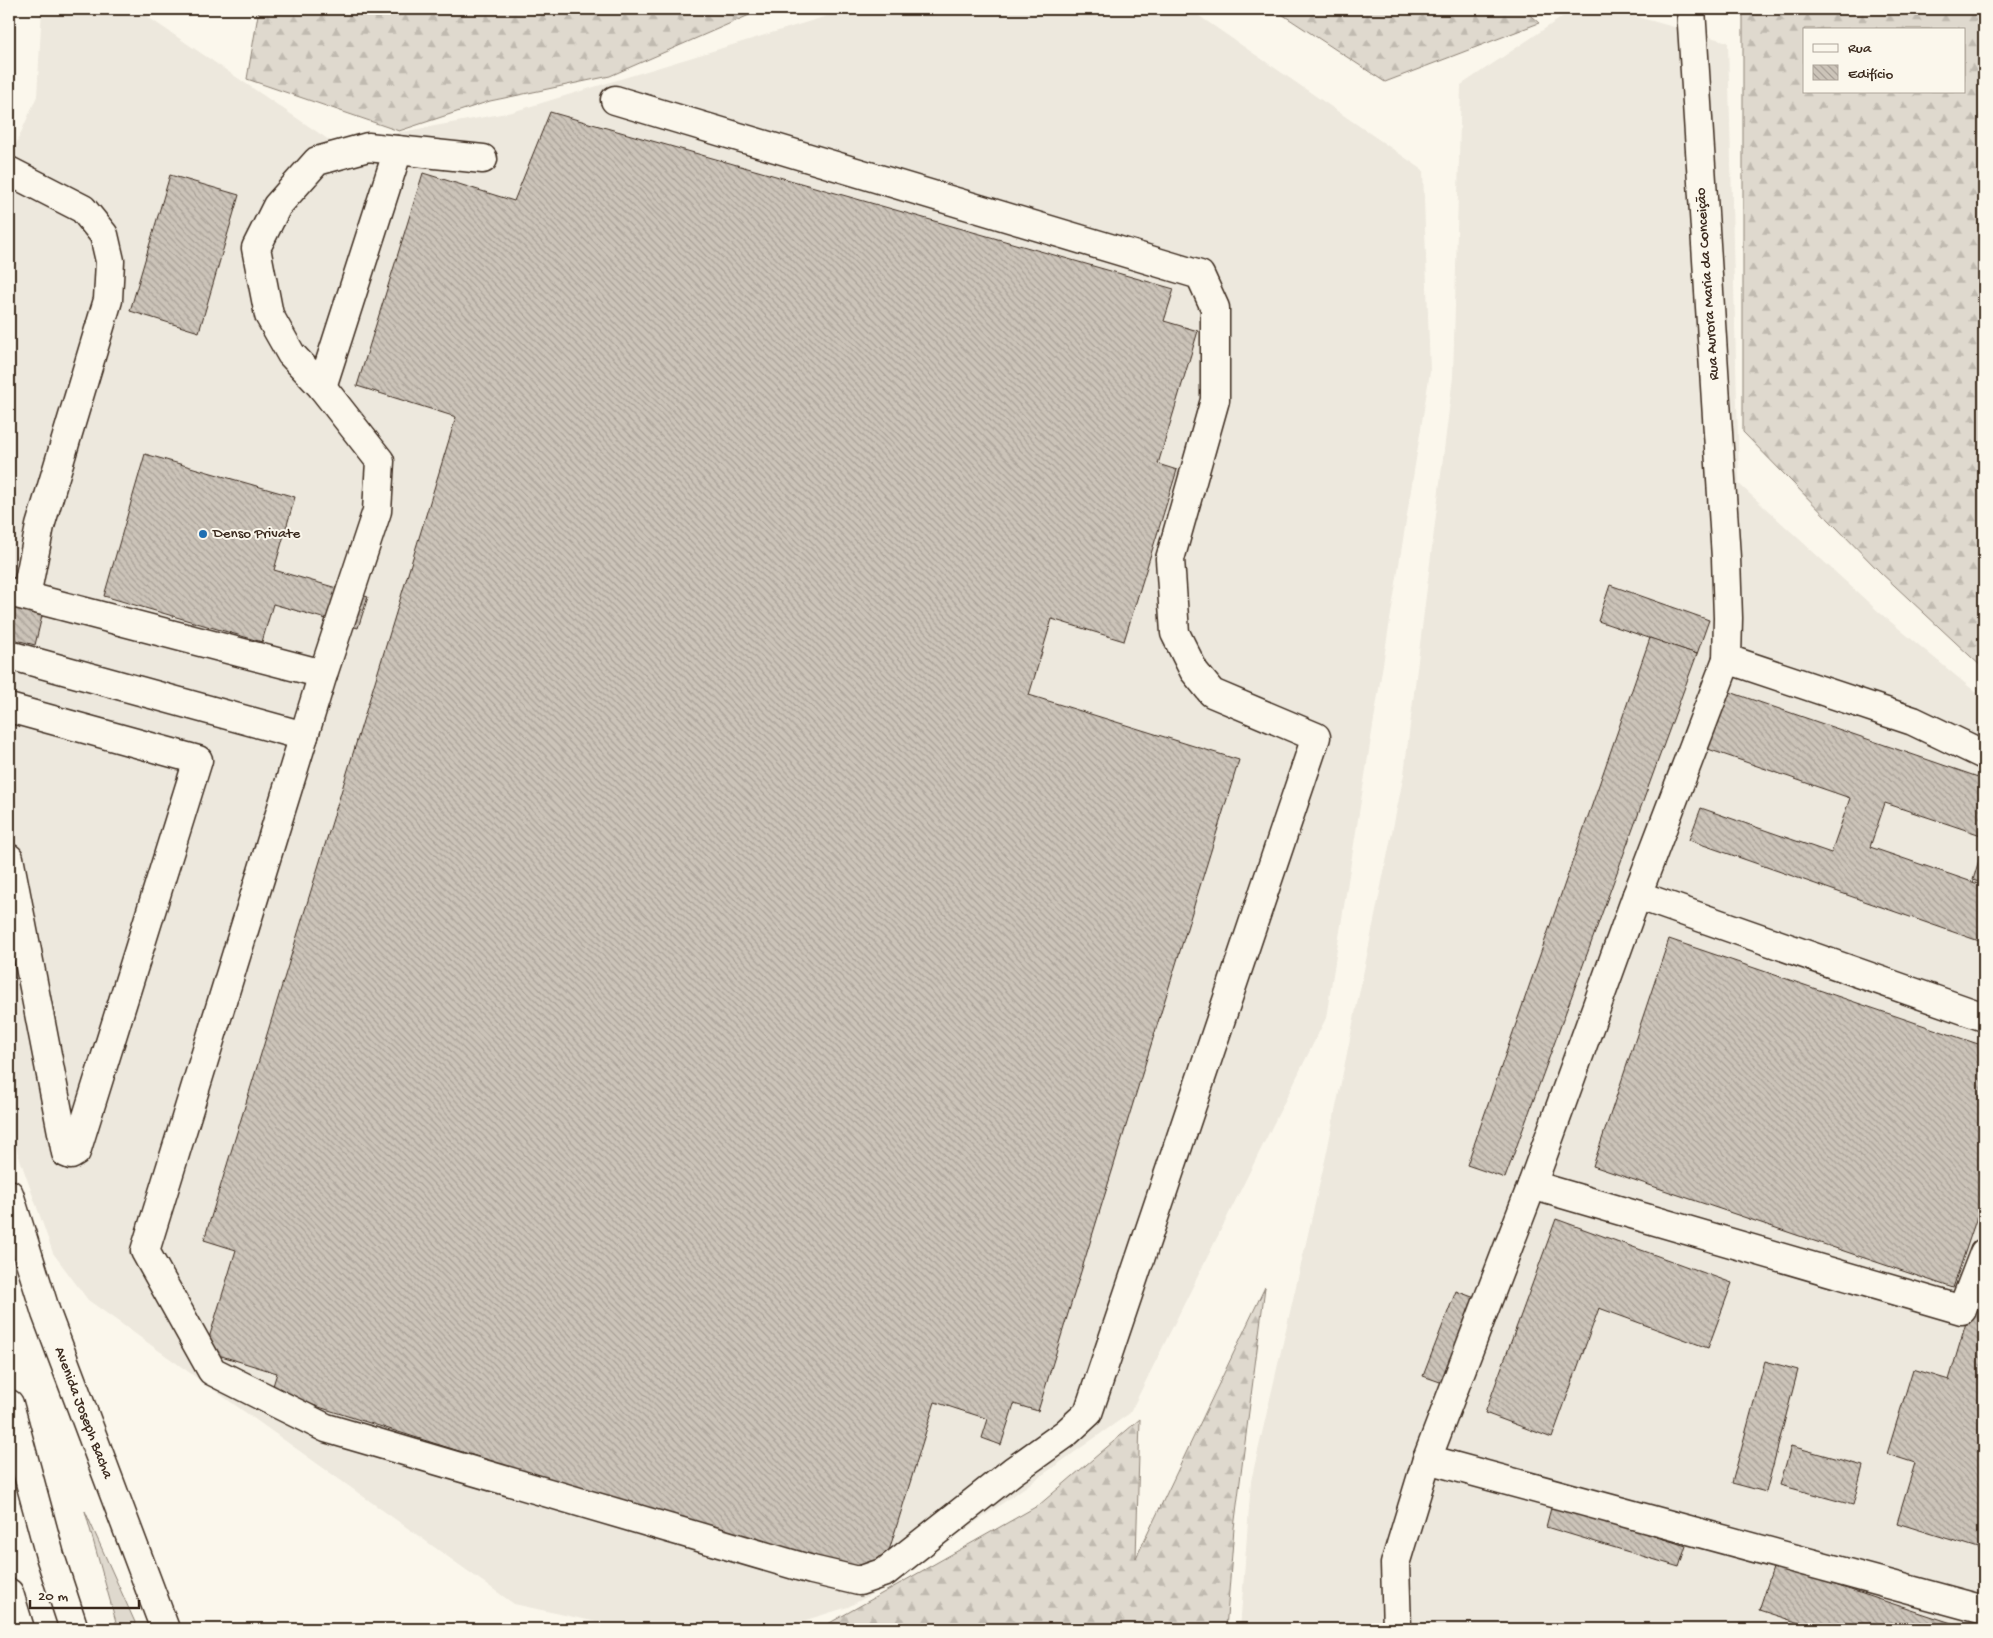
<svg xmlns="http://www.w3.org/2000/svg" width="1993" height="1638" viewBox="0 0 1993 1638" font-family="'Gochi Hand',sans-serif">
<defs>
<pattern id="forest-firs" width="22" height="20" patternUnits="userSpaceOnUse" patternTransform="scale(1.25)"><rect width="22" height="20" fill="#dfd9ce"/><path d="M5 1l3.5 6h-7zM16 11l3.5 6h-7z" fill="#c0bab0"/></pattern>
<pattern id="building-back-hatch" width="6" height="6" patternUnits="userSpaceOnUse" patternTransform="scale(1.25)"><rect width="6" height="6" fill="#ccc4b9"/><path d="M-1 5l2 2M0 0l6 6M5-1l2 2" fill="none" stroke="#a79f96"/></pattern>
</defs>
<rect width="100%" height="100%" fill="#fbf7ec"/>
<filter id="ink" filterUnits="userSpaceOnUse"><feTurbulence type="fractalNoise" baseFrequency=".02" numOctaves="2"/><feDisplacementMap in="SourceGraphic" scale="10" xChannelSelector="R" yChannelSelector="G"/><feConvolveMatrix kernelMatrix="1 2 1 2 8 2 1 2 1" color-interpolation-filters="sRGB"/></filter>
<g filter="url(#ink)">
<!-- built -->
<g fill="#ede8dd">
<polygon points="42,9 136,9 335,144 512,112 850,9 1189,9 1423,170 1430,372 1326,1018 1130,1413 881,1589 848,1607 777,1629 629,1629 514,1604 88,1300 53,1253 9,1128 9,160 37,96"/>
<polygon points="1574,9 1609,9 1728,42 1739,484 1880,613 1984,699 1984,1629 1240,1629 1251,1481 1326,1156 1404,774 1453,377 1461,85"/>
</g>
<!-- green -->
<polygon fill="#dfd9ce" stroke="#8d8276" points="85,1511 138,1629 118,1629"/>
<!-- forest -->
<g fill="url(#forest-firs)" stroke="#8d8276" fill-rule="evenodd">
<polygon points="259,9 763,9 610,76 490,101 399,131 247,79"/>
<polygon points="1274,9 1523,9 1539,23 1385,82"/>
<path d="M1743,9H1984V669L1880,572L1743,432ZM1804,29H1964V91H1804Z"/>
<polygon points="1265,1287 1234,1528 1226,1629 819,1629 1039,1505 1140,1419 1136,1558"/>
</g>
<!-- building -->
<g fill="url(#building-back-hatch)" stroke="#3b2a1e">
<polygon points="550,112 1174,289 1164,321 1198,331 1158,464 1177,470 1124,641 1052,619 1029,695 1239,760 1038,1411 1014,1404 1001,1445 982,1438 988,1419 935,1402 879,1583 271,1392 277,1373 205,1351 236,1250 204,1240 456,417 357,386 423,173 514,201"/>
<polygon points="170,175 239,195 199,332 130,311"/>
<polygon points="145,454 295,497 274,570 368,597 358,628 273,604 262,642 104,596"/>
<polygon points="1610,585 1709,620 1697,654 1598,621"/>
<polygon points="9,603 43,612 35,645 9,638"/>
<polygon points="1650,638 1697,654 1505,1178 1467,1165"/>
<polygon points="1724,690 1984,779 1984,836 1885,803 1870,847 1984,886 1984,934 1982,942 1689,840 1701,808 1831,853 1850,798 1705,748"/>
<polygon points="1984,843 1984,884 1973,880"/>
<polygon points="1669,939 1984,1046 1984,1196 1953,1288 1593,1166"/>
<polygon points="1556,1219 1732,1283 1708,1348 1599,1308 1552,1438 1485,1413"/>
<polygon points="1982,1269 1984,1269 1984,1550 1897,1523 1915,1463 1887,1454 1913,1369 1949,1380"/>
<polygon points="1456,1291 1475,1298 1443,1383 1423,1376"/>
<polygon points="1765,1361 1798,1370 1766,1492 1732,1483"/>
<polygon points="1791,1446 1863,1466 1853,1505 1780,1485"/>
<polygon points="1552,1504 1686,1546 1679,1567 1546,1527"/>
<polygon points="1774,1565 1970,1629 1818,1629 1759,1610"/>
</g>
<g fill="none" stroke-linecap="round" stroke-linejoin="round">
<defs>
<g id="minor">
<polyline points="1691,9 1726,558 1728,618 1727,659"/>
<polyline points="483,159 368,147 317,161 277,206 256,248 269,315 291,354 322,387 380,461 377,511 323,674 145,1251 212,1371 326,1428 812,1570 859,1581 885,1572 1013,1471 1065,1434 1088,1413 1316,737 1212,693 1194,671 1175,633 1170,559 1215,400 1215,308 1200,275 615,100"/>
<polyline points="9,171 83,209 104,235 110,261 108,300 40,526 26,596"/>
<polyline points="322,387 398,150"/>
<polyline points="9,592 323,674"/>
<polyline points="9,655 304,736"/>
<polyline points="9,708 198,760 76,1152 71,1155 66,1153 9,858"/>
<polyline points="1984,755 1913,721 1727,659 1637,895 1532,1185 1427,1459 1984,1610"/>
<polyline points="1637,895 1984,1017"/>
<polyline points="1532,1185 1962,1310 1984,1253"/>
<polyline points="1397,1629 1395,1564 1427,1459"/>
</g>
<polyline id="major" points="9,1194 46,1313 165,1629"/>
<g id="highway">
<polyline points="9,1404 50,1556 74,1629"/>
<polyline points="9,1593 20,1629"/>
</g>
</defs>
<!-- minor casing -->
<use href="#minor" stroke="#3b2a1e" stroke-width="31"/>
<!-- major casing -->
<use href="#major" stroke="#3b2a1e" stroke-width="31"/>
<!-- highway casing -->
<use href="#highway" stroke="#3b2a1e" stroke-width="31"/>
<!-- minor -->
<use href="#minor" stroke="#fbf7ec" stroke-width="28"/>
<!-- major -->
<use href="#major" stroke="#fbf7ec" stroke-width="28"/>
<!-- highway -->
<use href="#highway" stroke="#fbf7ec" stroke-width="28"/>
</g>
</g>
<!-- markers -->
<circle fill="#1f6fb2" stroke="#fbf7ec" stroke-width="2" cx="203" cy="534" r="5"/>
<g text-anchor="middle" dominant-baseline="central" stroke-width="4" stroke-linejoin="round" paint-order="stroke">
<!-- street labels -->
<g font-size="15" fill="#3b2a1e" stroke="#fbf7ec">
<text transform="translate(1708 284) rotate(-94)">Rua Aurora Maria da Conceição</text>
<text transform="translate(83 1413) rotate(69)">Avenida Joseph Bacha</text>
</g>
<!-- poi labels -->
<g font-size="15" fill="#3b2a1e" stroke="#fbf7ec" text-anchor="start">
<text x="213" y="534">Denso Private</text>
</g>
</g>
<!-- margin -->
<rect width="1993" height="1638" fill="none" stroke="#fbf7ec" stroke-width="30"/>
<rect x="15" y="15" width="1963" height="1608" fill="none" stroke="#3b2a1e" stroke-width="2" filter="url(#ink)"/>
<!-- legend -->
<rect x="1803" y="28" width="162" height="65" fill="#fbf7ec" stroke="#aea59a"/>
<rect x="1813" y="44" width="25" height="8" fill="#fbf7ec" stroke="#aea59a"/>
<text x="1848" y="52" font-size="15" fill="#3b2a1e">Rua</text>
<rect x="1813" y="65" width="25" height="15" fill="url(#building-back-hatch)" stroke="#aea59a"/>
<text x="1848" y="78" font-size="15" fill="#3b2a1e">Edifício</text>
<!-- scale -->
<path d="M30 1600v8h109v-8" fill="none" stroke="#3b2a1e" stroke-width="2.5"/>
<text x="38" y="1600" font-size="15" fill="#3b2a1e" stroke="#fbf7ec" stroke-width="4" paint-order="stroke">20 m</text>
</svg>
